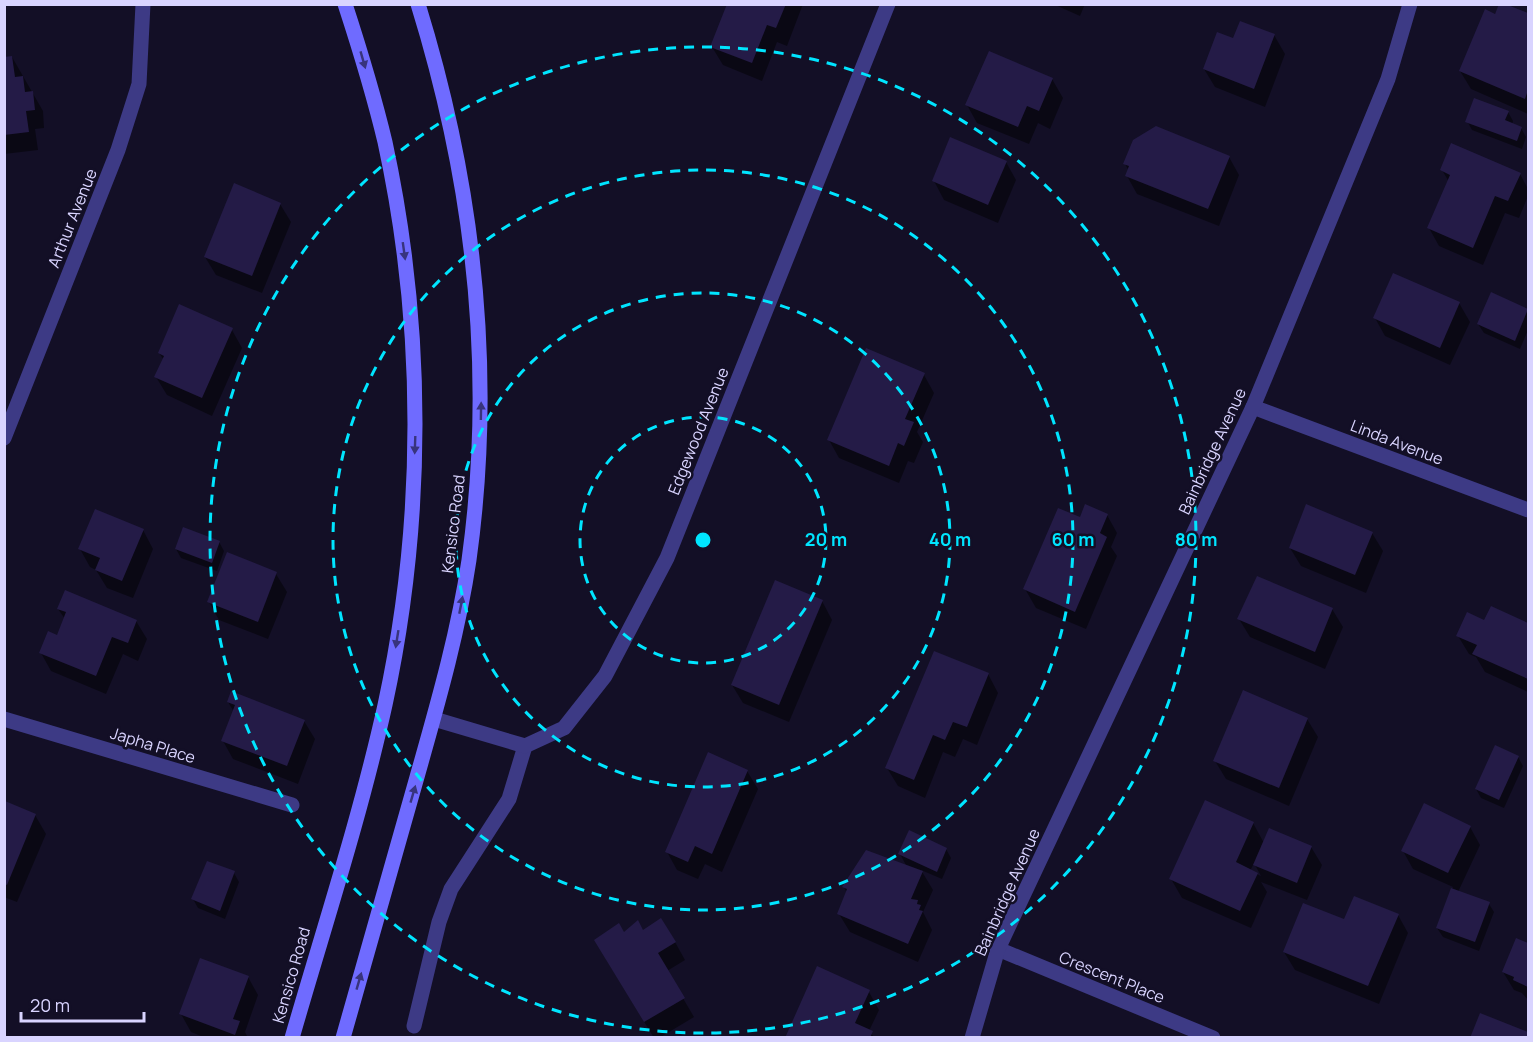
<svg xmlns="http://www.w3.org/2000/svg" width="1533" height="1042" viewBox="0 0 1533 1042" font-family="Manrope,sans-serif">
<rect width="100%" height="100%" fill="#130f26"/>
<!-- shadow -->
<g fill="#0007" fill-rule="evenodd">
<polygon points="729,4 803,4 787,46 777,42 762,81 723,65 712,47"/>
<polygon points="1053,4 1085,4 1080,16"/>
<polygon points="1501,4 1528,15 1528,114 1471,89 1460,71"/>
<polygon points="1274,35 1285,54 1265,107 1215,87 1204,69 1234,40"/>
<polygon points="12,57 43,111 44,128 35,129 38,150 4,154 4,58"/>
<polygon points="1052,79 1063,98 1050,129 1038,123 1029,144 977,123 967,105"/>
<polygon points="1508,112 1513,121 1512,124 1521,128 1526,137 1522,149 1472,130 1467,121"/>
<polygon points="1229,157 1239,175 1219,226 1137,194 1127,176 1129,171 1125,164"/>
<polygon points="1006,162 1016,180 998,223 944,200 934,181"/>
<polygon points="1442,170 1520,174 1528,189 1528,196 1519,218 1505,213 1483,265 1439,246 1429,228 1449,182"/>
<polygon points="280,204 291,222 262,293 216,275 205,257"/>
<polygon points="1491,294 1528,310 1528,330 1520,349 1484,333 1478,324"/>
<polygon points="1459,303 1470,322 1450,365 1385,336 1375,318"/>
<polygon points="232,330 242,348 212,416 167,395 156,377 164,360 159,353"/>
<polygon points="924,375 934,393 917,432 923,442 914,463 908,461 899,483 839,458 829,440"/>
<polygon points="1107,515 1117,533 1111,547 1117,556 1086,629 1036,608 1025,589"/>
<polygon points="143,530 153,549 133,598 107,588 96,570 90,567 80,549"/>
<polygon points="1372,533 1383,551 1366,593 1301,566 1290,548"/>
<polygon points="219,542 224,551 217,571 181,558 176,549"/>
<polygon points="276,574 287,592 268,639 219,620 209,602"/>
<polygon points="822,601 832,620 789,722 743,703 732,685"/>
<polygon points="1491,608 1528,625 1528,692 1485,672 1476,657 1469,654 1458,636 1485,622"/>
<polygon points="58,609 136,621 147,639 138,661 123,654 106,694 51,671 41,653 57,637 65,619"/>
<polygon points="1332,609 1343,627 1325,669 1250,637 1239,619"/>
<polygon points="988,674 998,693 977,745 963,739 955,757 943,752 925,798 898,786 887,768"/>
<polygon points="228,702 304,721 315,739 298,784 233,759 223,741 234,712"/>
<polygon points="1307,719 1318,737 1289,806 1226,779 1215,761"/>
<polygon points="1518,757 1523,766 1504,808 1481,798 1476,789"/>
<polygon points="747,771 758,789 722,872 705,864 698,879 677,870 667,852"/>
<polygon points="4,803 35,815 46,834 17,902 4,897"/>
<path d="M1253,823L1264,843L1311,847L1322,865L1307,900L1261,882L1267,892L1251,928L1182,898L1171,879ZM1254,863L1261,876L1250,871Z"/>
<polygon points="1470,827 1480,845 1458,892 1489,904 1494,912 1479,951 1443,937 1437,928 1453,887 1413,869 1403,851"/>
<polygon points="946,849 951,858 942,879 921,870 933,890 923,912 932,930 918,962 850,932 839,914 847,893 844,887 907,867 900,854"/>
<polygon points="234,873 239,882 225,919 198,908 193,899"/>
<polygon points="1398,915 1408,933 1379,1004 1295,970 1284,952 1345,921"/>
<polygon points="643,932 675,942 685,960 667,971 694,1017 659,1038 654,1038 606,959 624,934"/>
<polygon points="1516,940 1528,944 1528,1000 1522,993 1514,990 1503,972"/>
<polygon points="248,977 258,995 245,1032 248,1038 206,1038 191,1032 181,1014"/>
<polygon points="869,992 879,1010 869,1031 875,1038 786,1038"/>
</g>
<!-- building -->
<g fill="#241b47">
<polygon points="727,4 786,4 776,28 767,25 752,63 710,47"/>
<polygon points="1499,4 1505,4 1528,13 1528,90 1525,99 1459,71 1485,9 1495,14"/>
<polygon points="1240,21 1275,34 1254,89 1203,69 1217,32 1233,38"/>
<polygon points="989,51 1053,78 1039,111 1027,106 1018,127 965,105"/>
<polygon points="12,56 15,77 23,76 25,92 33,91 35,110 26,111 29,132 4,135 4,57"/>
<polygon points="1474,98 1509,111 1505,120 1522,127 1517,141 1465,122"/>
<polygon points="1156,126 1230,156 1208,209 1125,176 1129,166 1123,164 1133,140"/>
<polygon points="950,137 1007,161 988,205 932,181"/>
<polygon points="1451,143 1521,173 1508,201 1495,196 1473,248 1427,228 1450,175 1440,170"/>
<polygon points="234,183 281,203 252,276 204,257"/>
<polygon points="1393,273 1460,302 1440,348 1373,318"/>
<polygon points="1491,292 1528,309 1515,341 1477,324"/>
<polygon points="179,304 233,328 202,398 154,377 164,356 158,353"/>
<polygon points="866,348 925,373 905,419 914,422 904,446 898,443 889,466 827,440"/>
<polygon points="1085,504 1108,514 1100,533 1107,537 1075,612 1023,589 1058,508 1080,517"/>
<polygon points="1306,504 1373,532 1355,575 1289,548"/>
<polygon points="95,509 144,529 122,581 95,570 100,558 78,549"/>
<polygon points="183,527 220,541 212,563 175,549"/>
<polygon points="227,552 277,572 258,622 207,602"/>
<polygon points="1257,576 1333,608 1315,652 1237,619"/>
<polygon points="775,580 823,600 779,705 731,685"/>
<polygon points="65,590 137,620 128,643 112,637 96,676 39,653 48,631 57,635 66,612 57,609"/>
<polygon points="1491,606 1528,623 1528,679 1472,654 1477,645 1456,636 1467,612 1484,620"/>
<polygon points="934,651 989,673 967,727 953,722 945,740 933,735 914,780 885,768"/>
<polygon points="1243,690 1308,718 1279,788 1213,761"/>
<polygon points="231,691 305,720 287,766 221,741 235,705 227,702"/>
<polygon points="1495,745 1519,756 1499,800 1475,789"/>
<polygon points="708,752 748,770 712,854 695,846 688,862 665,852"/>
<polygon points="1205,800 1254,822 1236,862 1258,873 1240,911 1169,879"/>
<polygon points="5,801 36,814 7,885 5,884"/>
<polygon points="1424,803 1471,826 1448,873 1401,851"/>
<polygon points="1269,828 1312,846 1297,883 1253,865"/>
<polygon points="909,830 947,848 937,872 898,854"/>
<polygon points="866,850 923,871 911,899 918,900 917,904 921,905 919,910 923,911 908,944 837,914 847,889 842,887"/>
<polygon points="207,861 235,871 220,911 191,899"/>
<polygon points="1451,888 1490,902 1475,942 1436,928"/>
<polygon points="1354,896 1399,914 1368,986 1283,952 1303,903 1344,919"/>
<polygon points="661,918 676,942 658,953 685,998 644,1022 594,940 619,923 624,932 638,920 643,930"/>
<polygon points="1516,938 1528,943 1528,987 1513,980 1514,977 1502,972"/>
<polygon points="200,958 249,976 233,1019 240,1021 235,1035 179,1014"/>
<polygon points="817,966 870,990 855,1023 873,1031 870,1038 785,1038"/>
<polygon points="1480,1013 1528,1032 1528,1038 1470,1038"/>
</g>
<g fill="none" stroke-linecap="round" stroke-linejoin="round">
<!-- lane -->
<polyline stroke="#3d3a85" stroke-width="15" points="414,1026 439,922 451,889 509,799 525,746"/>
<!-- street -->
<g stroke="#3d3a85" stroke-width="15">
<polyline points="1253,407 1528,510"/>
<polyline points="4,438 118,150 139,84 143,4"/>
<polyline points="4,719 292,805"/>
<polyline points="434,719 525,746 564,728 605,676 667,558 888,4"/>
<polyline points="998,949 1213,1038"/>
<polyline points="972,1038 998,949 1253,407 1388,79 1410,4"/>
</g>
<!-- secondary -->
<g stroke="#6f6bff" stroke-width="15">
<path d="M292,1038C324,927 360,818 385,705C425,521 425,327 385,142C374,96 360,50 345,4"/>
<path d="M343,1038C368,951 393,864 417,777C437,706 458,634 469,560C495,372 474,185 418,4"/>
</g>
</g>
<!-- one-way arrows -->
<defs><path id="oneway-solid" d="M-6-.8H1V-3.2L6.5 0L1 3.2V.8H-6Z" transform="scale(1.5)"/></defs>
<g fill="#38347d">
<use href="#oneway-solid" transform="translate(363 60) rotate(74)"/>
<use href="#oneway-solid" transform="translate(404 251) rotate(82)"/>
<use href="#oneway-solid" transform="translate(481 411) rotate(-89)"/>
<use href="#oneway-solid" transform="translate(415 445) rotate(92)"/>
<use href="#oneway-solid" transform="translate(461 605) rotate(-79)"/>
<use href="#oneway-solid" transform="translate(397 639) rotate(99)"/>
<use href="#oneway-solid" transform="translate(413 794) rotate(-74)"/>
<use href="#oneway-solid" transform="translate(359 981) rotate(-74)"/>
</g>
<!-- distance rings -->
<g fill="none" stroke="#00e5ff" stroke-width="3" stroke-dasharray="10 8">
<circle cx="703" cy="540" r="123"/>
<circle cx="703" cy="540" r="247"/>
<circle cx="703" cy="540" r="370"/>
<circle cx="703" cy="540" r="493"/>
</g>
<g text-anchor="middle" dominant-baseline="central" stroke-width="5" stroke-linejoin="round" paint-order="stroke">
<!-- street labels -->
<g font-size="16" fill="#d9d4ff" stroke="#130f26">
<text transform="translate(72 218) rotate(-68)">Arthur Avenue</text>
<text transform="translate(698 431) rotate(-68)">Edgewood Avenue</text>
<text transform="translate(1397 442) rotate(21)">Linda Avenue</text>
<text transform="translate(1212 451) rotate(-65)">Bainbridge Avenue</text>
<text transform="translate(453 524) rotate(-83)">Kensico Road</text>
<text transform="translate(153 745) rotate(17)">Japha Place</text>
<text transform="translate(1007 892) rotate(-66)">Bainbridge Avenue</text>
<text transform="translate(291 975) rotate(-74)">Kensico Road</text>
<text transform="translate(1112 977) rotate(22)">Crescent Place</text>
</g>
</g>
<circle cx="703" cy="540" r="9" fill="#00e5ff" stroke="#130f26" stroke-width="3"/>
<g font-size="18" text-anchor="middle" font-weight="bold" fill="#00e5ff" stroke="#130f26" stroke-width="5" stroke-linejoin="round" paint-order="stroke">
<text x="826" y="546">20 m</text>
<text x="950" y="546">40 m</text>
<text x="1073" y="546">60 m</text>
<text x="1196" y="546">80 m</text>
</g>
<!-- border -->
<rect width="1533" height="1042" fill="none" stroke="#d9d4ff" stroke-width="12"/>
<!-- scale -->
<path d="M21 1012v9h123v-9" fill="none" stroke="#d9d4ff" stroke-width="3"/>
<text x="30" y="1012" font-size="18" fill="#d9d4ff" stroke="#130f26" stroke-width="4.5" paint-order="stroke">20 m</text>
</svg>
